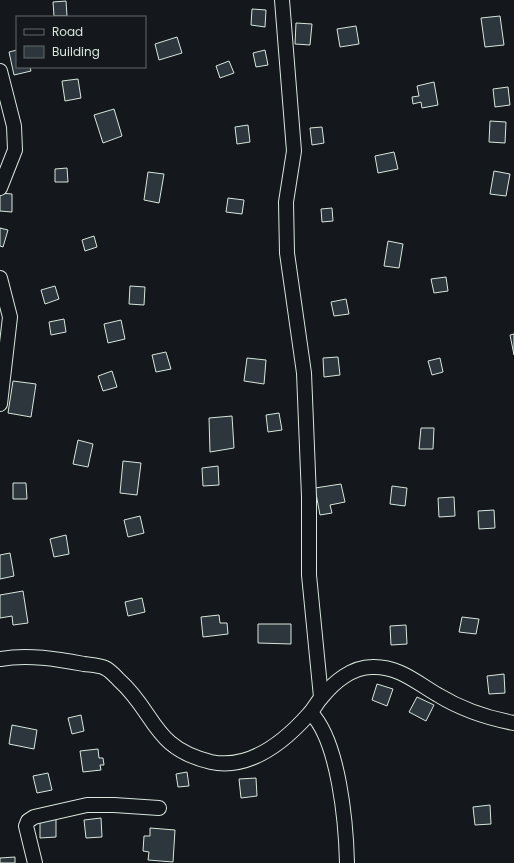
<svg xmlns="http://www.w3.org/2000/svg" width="514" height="863" viewBox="0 0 514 863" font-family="Poppins,sans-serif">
<rect width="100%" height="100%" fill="#14181c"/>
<!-- building -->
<g fill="#2c363c" stroke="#d8e6dc">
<polygon points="66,1 67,16 54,16 53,2"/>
<polygon points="252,9 266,10 265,27 251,25"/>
<polygon points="500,16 504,45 485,47 481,18"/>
<polygon points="296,23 312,24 310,45 295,44"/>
<polygon points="356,26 359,44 340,47 337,29"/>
<polygon points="177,37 182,53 159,60 155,44"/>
<polygon points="17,50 17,67 30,67 31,71 14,75 9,52"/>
<polygon points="265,50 268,65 256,67 253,53"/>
<polygon points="229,61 234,73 220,78 216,66"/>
<polygon points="78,79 81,98 65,101 62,81"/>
<polygon points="434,82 438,105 422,108 421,102 413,104 412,97 419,96 417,86"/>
<polygon points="508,87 510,105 495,107 493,89"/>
<polygon points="114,109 122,136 103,143 94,115"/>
<polygon points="490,121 506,122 505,143 489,142"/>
<polygon points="248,125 250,142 237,144 235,127"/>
<polygon points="322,127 324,143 312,145 310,128"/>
<polygon points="394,152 398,169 378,173 375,156"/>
<polygon points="67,168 68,182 55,182 55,169"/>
<polygon points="494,171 510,174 506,196 490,194"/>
<polygon points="148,172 164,174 159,203 144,200"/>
<polygon points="0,193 12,194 12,212 0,211"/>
<polygon points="228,198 244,200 242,214 226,212"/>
<polygon points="332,208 333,221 322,222 321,209"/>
<polygon points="0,228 8,230 3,247 0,246"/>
<polygon points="94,236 97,247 85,251 82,240"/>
<polygon points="388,241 403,244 399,268 384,266"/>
<polygon points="446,277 448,291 434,293 431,279"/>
<polygon points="55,286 59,299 45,304 41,290"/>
<polygon points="130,286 145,287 144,305 129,304"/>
<polygon points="346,299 349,314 334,316 331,302"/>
<polygon points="64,319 66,332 51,335 49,322"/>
<polygon points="121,320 125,339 108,343 104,324"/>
<polygon points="514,334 514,355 510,335"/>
<polygon points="166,352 171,369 156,372 152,355"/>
<polygon points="338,357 340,375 324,377 323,358"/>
<polygon points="247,358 266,360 264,384 244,381"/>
<polygon points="440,358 443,372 432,375 428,361"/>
<polygon points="112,371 117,387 103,391 98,376"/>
<polygon points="13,381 36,384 31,417 8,413"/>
<polygon points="279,413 282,430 268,432 266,415"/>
<polygon points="232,416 234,448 210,452 209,418"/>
<polygon points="421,428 434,428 433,449 419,449"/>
<polygon points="78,440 93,444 88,467 73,464"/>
<polygon points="123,461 141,463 137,495 120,493"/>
<polygon points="218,466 219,485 203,486 202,468"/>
<polygon points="13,483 26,483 27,499 13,499"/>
<polygon points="341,484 345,502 330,505 332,513 320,515 315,488"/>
<polygon points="392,486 407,488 405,506 390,504"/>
<polygon points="454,497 455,516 439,517 438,498"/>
<polygon points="494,510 495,528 479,529 478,511"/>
<polygon points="140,516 144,533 128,537 124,520"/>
<polygon points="66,535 69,554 54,557 50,539"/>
<polygon points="10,553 14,576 0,579 0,555"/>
<polygon points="23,591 28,623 13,625 12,616 0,618 0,595"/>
<polygon points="142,598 145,612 128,616 125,602"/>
<polygon points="219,615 220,623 227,623 228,634 203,637 201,617"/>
<polygon points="462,617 479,619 476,634 459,632"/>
<polygon points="258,624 291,624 291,644 258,643"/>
<polygon points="406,625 407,644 391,645 390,626"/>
<polygon points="504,674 505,693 489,694 487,676"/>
<polygon points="377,684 393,689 387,706 372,700"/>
<polygon points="417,697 434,705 426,721 409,712"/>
<polygon points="81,715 84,731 72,734 68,718"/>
<polygon points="12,725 37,730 34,749 9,744"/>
<polygon points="98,749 99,758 103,758 104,765 100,765 101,770 83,772 80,751"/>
<polygon points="187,772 189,786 178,787 176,774"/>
<polygon points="48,773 52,790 37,793 33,776"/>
<polygon points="256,778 257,796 241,798 239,779"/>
<polygon points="490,805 491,824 475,825 473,807"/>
<polygon points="56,818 56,837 40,838 40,819"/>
<polygon points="101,818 102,837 86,838 84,820"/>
<polygon points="150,828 175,830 173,862 148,860 149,852 143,851 144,836 150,836"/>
<polygon points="15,857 15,863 0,863 0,858"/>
</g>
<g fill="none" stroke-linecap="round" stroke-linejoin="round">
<defs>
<g id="minor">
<polyline points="282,0 294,151 286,202 287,253 304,373 309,497 309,575 321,697"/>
<polyline points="0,71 14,126 15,150 0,188"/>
<polyline points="0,278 10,317 0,404"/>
<path d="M0,659C28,654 57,659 84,664C91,665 99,665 105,668C110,670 115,676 119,680C156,713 152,748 211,762C250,770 285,741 309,714C314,709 317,702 322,697C334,682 352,667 372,667C399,666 417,683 438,695C461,709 487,718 514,723"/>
<path d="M311,713C339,742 346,823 347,863"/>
<polyline points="35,863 26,826 28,821 34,817 87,805 114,805 159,808"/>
</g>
</defs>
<!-- minor casing -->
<use href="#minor" stroke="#d8e6dc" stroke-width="16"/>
<!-- minor -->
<use href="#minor" stroke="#14181c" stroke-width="14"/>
</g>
<!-- legend -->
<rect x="16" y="16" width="130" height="52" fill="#14181c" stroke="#626a69"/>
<rect x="24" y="29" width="20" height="6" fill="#14181c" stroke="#626a69"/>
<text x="52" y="36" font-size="12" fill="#d8e6dc">Road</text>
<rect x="24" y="46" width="20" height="12" fill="#2c363c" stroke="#626a69"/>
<text x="52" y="56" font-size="12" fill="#d8e6dc">Building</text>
</svg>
